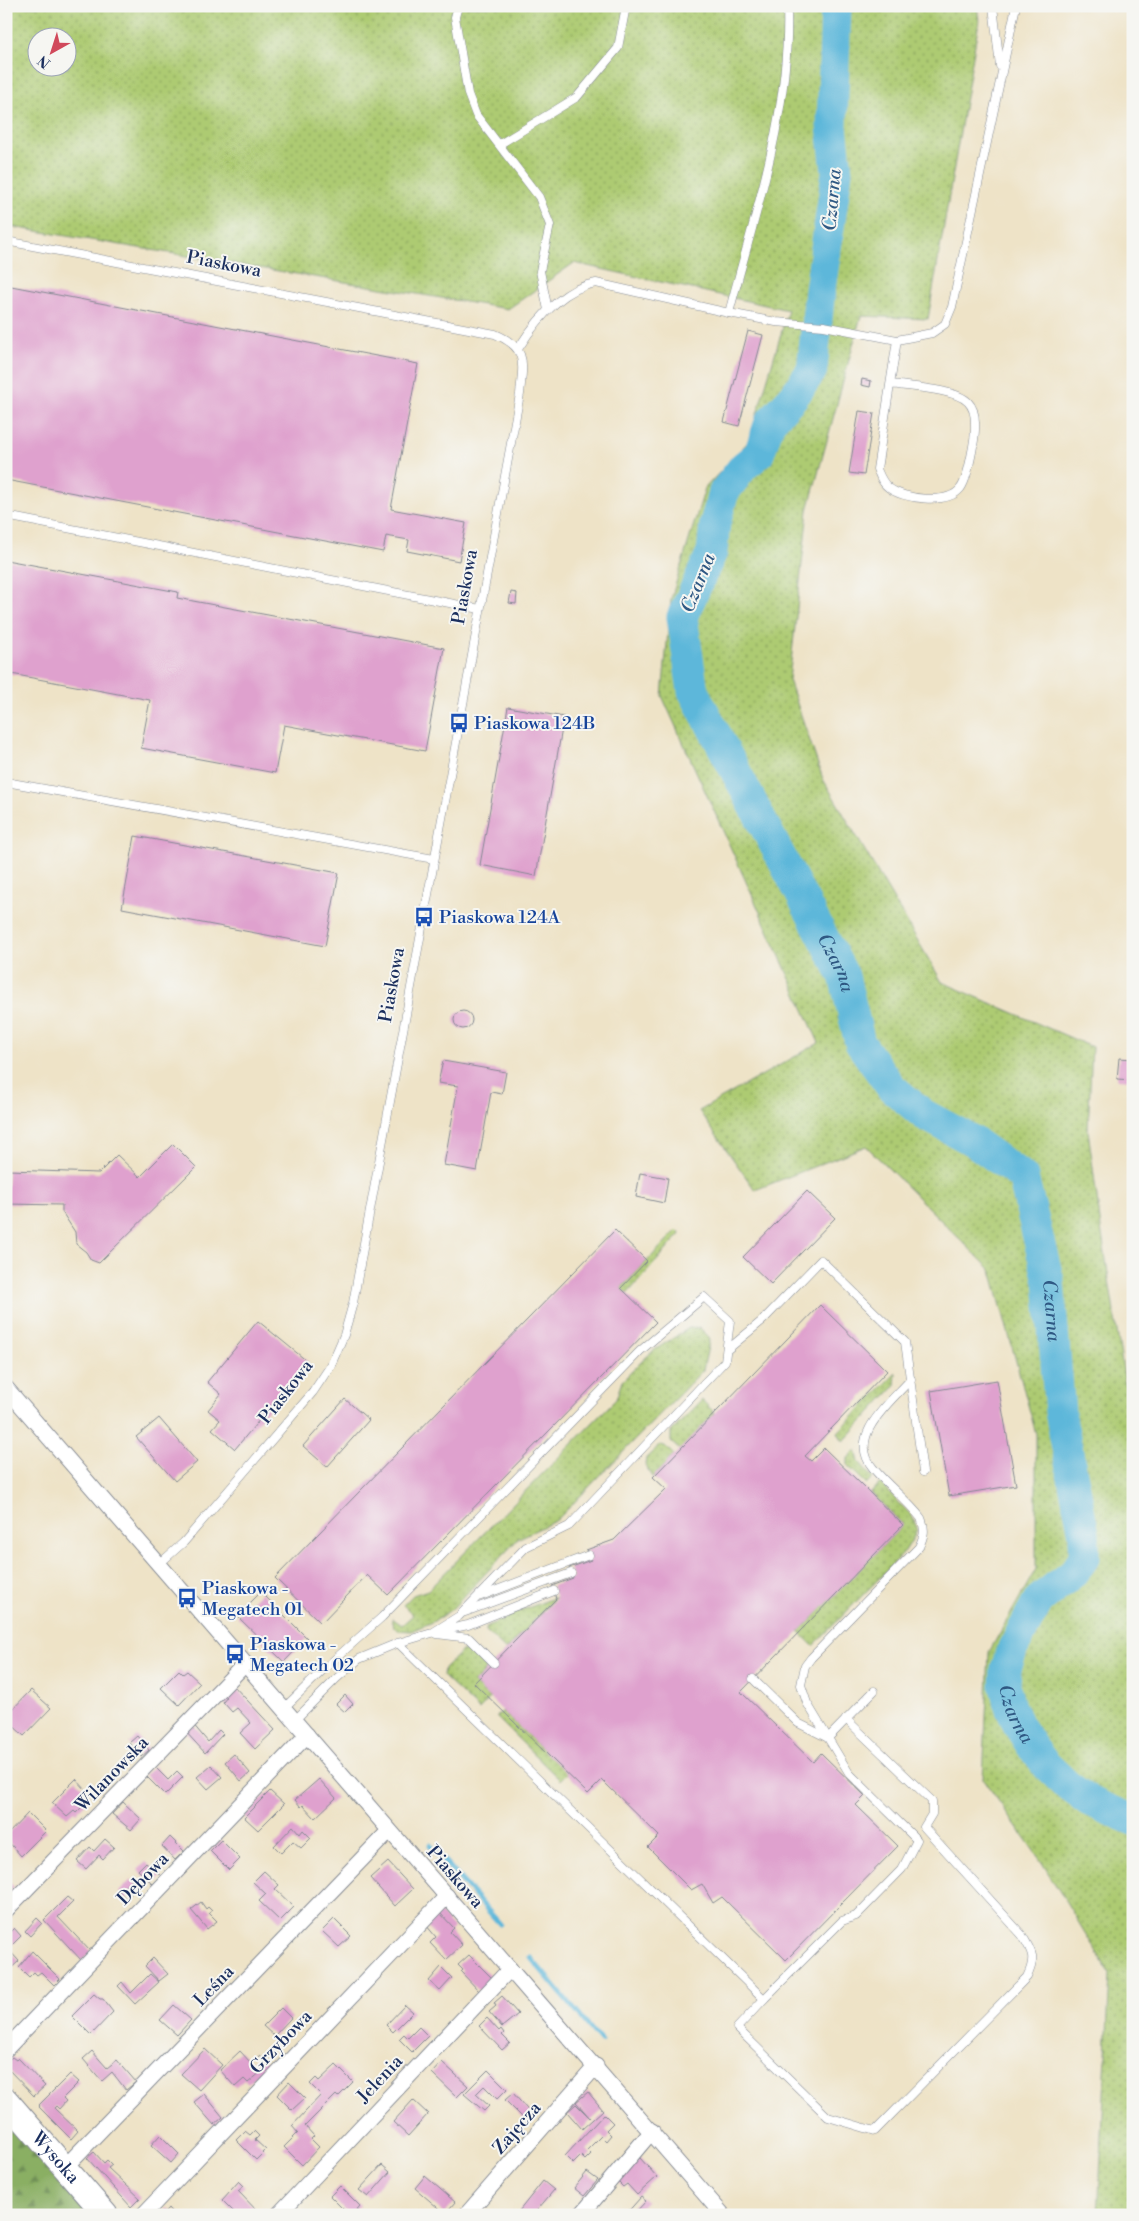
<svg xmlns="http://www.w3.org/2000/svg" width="1139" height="2221" viewBox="0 0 1139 2221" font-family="'Libre Bodoni',serif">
<defs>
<pattern id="grass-dots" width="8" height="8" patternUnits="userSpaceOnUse" patternTransform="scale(1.25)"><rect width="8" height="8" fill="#adcb72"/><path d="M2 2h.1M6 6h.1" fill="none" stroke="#8ca561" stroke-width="1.8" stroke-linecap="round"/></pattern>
<pattern id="forest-firs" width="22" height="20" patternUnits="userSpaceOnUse" patternTransform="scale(1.25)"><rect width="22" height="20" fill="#8aaf64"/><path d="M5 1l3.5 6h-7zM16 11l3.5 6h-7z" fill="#708f56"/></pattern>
</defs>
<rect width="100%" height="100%" fill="#f6f6f2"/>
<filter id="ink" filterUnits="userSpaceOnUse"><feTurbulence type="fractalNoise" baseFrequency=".02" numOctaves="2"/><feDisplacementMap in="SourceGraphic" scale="10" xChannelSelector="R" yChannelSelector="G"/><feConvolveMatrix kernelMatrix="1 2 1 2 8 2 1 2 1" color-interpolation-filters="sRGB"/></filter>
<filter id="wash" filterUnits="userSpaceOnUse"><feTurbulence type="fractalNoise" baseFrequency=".0096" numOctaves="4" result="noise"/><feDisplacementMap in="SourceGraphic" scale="20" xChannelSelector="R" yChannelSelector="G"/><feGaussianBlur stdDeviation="1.12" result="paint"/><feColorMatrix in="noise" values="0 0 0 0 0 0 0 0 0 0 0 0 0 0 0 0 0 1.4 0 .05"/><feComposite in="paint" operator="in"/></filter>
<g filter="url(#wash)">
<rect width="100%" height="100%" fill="#eee3c7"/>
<!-- grass -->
<g fill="url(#grass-dots)" stroke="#647d68" fill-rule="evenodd">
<path d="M6,6H977L979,21L928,319L861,316L808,510L789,680L823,779L942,982L1092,1047L1088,1130L1101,1228L1133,1434V2215H1098L1110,1974L1041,1861L983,1779L989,1652L1036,1569V1434L991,1270L866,1146L755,1190L699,1111L819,1043L662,696L671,599L705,488L749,441L788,310L574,263L508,309L6,226ZM38,38H68V68H38Z"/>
<polygon points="677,1230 680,1233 679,1236 627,1294 621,1288"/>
<polygon points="689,1328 700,1328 708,1336 709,1342 703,1370 557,1520 519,1538 452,1609 434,1621 411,1631 398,1630 394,1627 392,1618 402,1625 413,1615 403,1605 413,1595 428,1590 616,1399 622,1381 641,1362 653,1351"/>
<polygon points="896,1373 895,1386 845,1440 842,1440 838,1432"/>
<polygon points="702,1400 715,1413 680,1450 671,1442 671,1432"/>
<polygon points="660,1445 665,1446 674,1455 653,1477 645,1465 646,1458"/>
<polygon points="856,1450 859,1462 873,1478 867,1484 848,1466 848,1458"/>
<polygon points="880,1483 912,1516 917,1528 915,1535 903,1554 813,1646 799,1632 903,1525 871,1493"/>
<polygon points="556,1597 506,1650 486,1631 487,1626 507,1618 507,1616"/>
<polygon points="463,1650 471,1654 487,1669 474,1683 490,1698 479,1710 443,1676 444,1668"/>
<polygon points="503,1711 567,1773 560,1780 496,1717"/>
</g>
<!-- forest -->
<polygon fill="url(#forest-firs)" stroke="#526f61" points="6,2113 95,2215 6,2215"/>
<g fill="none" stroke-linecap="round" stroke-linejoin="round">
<!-- stream -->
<g stroke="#5db7da" stroke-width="5">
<polyline points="430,1845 500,1924"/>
<polyline points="530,1957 601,2041"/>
</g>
<!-- river -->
<path stroke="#5db7da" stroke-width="31" id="s1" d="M836,6L832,126L837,172L820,290L812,370L794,396L770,422L759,454L744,466L724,492L715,523L712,552L682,617L693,691L844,976L860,1043L891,1087L923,1114L973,1141L1023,1177L1049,1281L1060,1412L1084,1534V1558L1073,1573L1039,1600L1013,1648L1006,1668L1005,1687L1010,1707L1018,1725L1030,1744L1045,1764L1067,1785L1089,1801L1133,1820"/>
</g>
<g id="blocks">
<!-- building -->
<g fill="#dfa1ce">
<polygon points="6,285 418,364 391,509 466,523 459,561 407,551 409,540 386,536 383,552 6,480"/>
<polygon points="748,331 763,335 739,426 724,422"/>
<polygon points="862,379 871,381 870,387 861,385"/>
<polygon points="859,411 874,413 864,475 849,473"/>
<polygon points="6,560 178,592 177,598 444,648 425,751 284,725 275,773 141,748 150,700 6,673"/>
<polygon points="511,592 517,593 516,604 509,603"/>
<polygon points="508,707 564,717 536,876 480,865"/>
<polygon points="135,836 339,873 325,946 122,908"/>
<circle cx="463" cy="1020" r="9"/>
<polygon points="1119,1058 1133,1059 1132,1080 1117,1079"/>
<polygon points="443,1061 506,1072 502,1094 491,1092 477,1171 444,1165 458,1086 438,1083"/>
<polygon points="173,1144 196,1167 99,1263 91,1260 86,1252 76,1244 75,1232 62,1212 62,1205 6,1204 8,1170 99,1173 117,1155 140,1177"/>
<polygon points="640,1173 668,1178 664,1203 636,1197"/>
<polygon points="807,1191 835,1218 771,1284 743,1257"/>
<polygon points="615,1230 647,1261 621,1288 656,1322 388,1595 367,1575 321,1623 275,1578"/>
<polygon points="820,1305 887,1371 805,1456 811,1461 824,1448 903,1525 741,1692 813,1762 821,1753 865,1796 856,1805 898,1846 786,1960 722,1897 713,1903 702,1884 691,1890 648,1847 659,1836 602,1780 588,1794 474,1683 556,1599 552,1586 573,1578 569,1568 591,1560 586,1550 614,1540 666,1489 653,1477"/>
<polygon points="258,1321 308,1362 235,1449 212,1429 220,1420 208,1410 221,1394 207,1382"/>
<polygon points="997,1380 1016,1485 949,1496 931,1391"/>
<polygon points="345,1399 369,1420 327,1467 303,1446"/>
<polygon points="159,1418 197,1462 175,1481 136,1437"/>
<polygon points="261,1592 307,1638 284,1662 237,1616"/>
<polygon points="179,1670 183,1674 187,1671 200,1683 179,1705 161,1688"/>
<polygon points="232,1684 275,1730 255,1749 240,1733 251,1723 237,1708 232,1712 223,1702 227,1697 222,1692"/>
<polygon points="31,1690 51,1708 24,1736 6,1719 6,1716"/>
<polygon points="345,1695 353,1704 345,1712 336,1704"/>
<polygon points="192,1723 208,1742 219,1730 223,1734 205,1753 185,1731"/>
<polygon points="137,1736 149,1750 141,1757 129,1743"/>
<polygon points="234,1754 250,1773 241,1781 225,1762"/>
<polygon points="211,1765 222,1777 208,1789 197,1777"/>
<polygon points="154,1766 168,1780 177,1771 183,1777 165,1795 145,1775"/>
<polygon points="76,1779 87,1791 83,1795 87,1802 76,1813 74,1811 67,1817 52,1803"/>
<polygon points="319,1779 336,1798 315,1818 303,1805 301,1807 295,1800"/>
<polygon points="270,1791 284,1804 258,1830 244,1817"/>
<polygon points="123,1802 141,1819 131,1830 112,1814"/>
<polygon points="28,1813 46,1831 21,1856 6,1839 6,1836"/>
<polygon points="293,1826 300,1834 303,1830 311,1838 301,1848 293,1841 281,1853 274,1846"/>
<polygon points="170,1837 184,1851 175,1860 162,1846"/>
<polygon points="105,1839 114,1847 103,1859 99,1855 86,1869 77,1861 90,1847 94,1851"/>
<polygon points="221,1840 240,1859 229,1870 210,1851"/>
<polygon points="146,1862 161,1876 153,1884 138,1870"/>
<polygon points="388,1862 413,1889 395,1906 370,1878"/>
<polygon points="264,1871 279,1885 275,1889 294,1907 280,1921 259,1901 266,1894 253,1882"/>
<polygon points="6,1879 14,1887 6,1895"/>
<polygon points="131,1880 138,1886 126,1899 119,1892"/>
<polygon points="67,1897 73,1902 58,1917 91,1952 82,1961 44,1920"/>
<polygon points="201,1902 206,1909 208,1907 212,1911 209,1913 217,1921 207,1929 191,1910"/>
<polygon points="439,1912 454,1928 450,1932 462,1945 446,1960 430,1943 436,1937 426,1925"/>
<polygon points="37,1918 42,1923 30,1936 25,1931"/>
<polygon points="334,1919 351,1936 339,1947 322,1931"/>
<polygon points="14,1928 21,1936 12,1945 8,1941 6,1943 6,1930 9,1933"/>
<polygon points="6,1947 19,1961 6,1973 6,1961 9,1958 6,1956"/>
<polygon points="32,1951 60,1979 54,1985 41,1972 37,1975 34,1972 29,1977 19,1967"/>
<polygon points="469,1955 493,1979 480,1992 461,1972 463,1970 458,1965"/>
<polygon points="153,1958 168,1974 159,1981 145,1966"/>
<polygon points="441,1967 452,1978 440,1991 429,1981"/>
<polygon points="150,1974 159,1982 135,2004 118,1986 122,1982 131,1993"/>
<polygon points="94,1994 100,1999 103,1999 113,2012 91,2035 72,2016"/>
<polygon points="502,1996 518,2014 502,2027 489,2012 496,2006 494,2003"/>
<polygon points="174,2005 191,2020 177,2035 160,2020"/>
<polygon points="405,2005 413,2012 393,2032 386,2025"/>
<polygon points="281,2008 291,2018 274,2036 263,2026"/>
<polygon points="487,2018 499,2031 501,2029 504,2033 502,2035 510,2043 502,2050 479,2026"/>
<polygon points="419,2027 428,2036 412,2052 399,2039 404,2034 408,2038"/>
<polygon points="205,2049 222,2065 199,2090 181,2074"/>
<polygon points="92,2051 107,2068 117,2060 136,2082 126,2090 112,2072 102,2081 83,2059"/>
<polygon points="240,2051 251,2063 260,2055 269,2065 248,2083 244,2079 235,2087 220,2070"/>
<polygon points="12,2057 16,2060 18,2058 45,2086 34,2096 6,2067 6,2062"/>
<polygon points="442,2062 468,2086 457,2097 432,2073"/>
<polygon points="336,2065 353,2082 338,2097 336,2095 305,2126 314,2136 311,2139 319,2147 302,2165 284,2147 298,2133 292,2126 321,2095 310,2084 316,2078 319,2081"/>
<polygon points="488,2070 507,2089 497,2099 484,2086 476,2094 489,2106 484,2111 464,2094"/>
<polygon points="70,2074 79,2082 63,2098 66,2101 59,2109 56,2106 54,2108 78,2131 71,2139 38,2106"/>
<polygon points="289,2082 305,2098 292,2110 277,2095"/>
<polygon points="588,2092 603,2110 582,2129 567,2112 576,2104 590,2118 576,2102"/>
<polygon points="513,2093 533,2116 527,2122 505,2100"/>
<polygon points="204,2094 223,2117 214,2125 194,2102"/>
<polygon points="413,2100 428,2114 408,2136 393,2122"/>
<polygon points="604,2114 613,2123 606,2130 611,2135 606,2141 601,2136 587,2150 591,2154 585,2160 581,2156 573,2164 565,2156"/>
<polygon points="245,2131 250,2135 254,2131 259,2136 255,2140 266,2150 256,2160 236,2140"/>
<polygon points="160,2135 179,2154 171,2163 151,2145"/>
<polygon points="94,2152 104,2163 107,2160 112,2165 108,2168 140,2198 131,2207 87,2158"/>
<polygon points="640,2158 657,2177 637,2195 627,2184 623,2187 616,2180"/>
<polygon points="382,2165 390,2172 368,2197 359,2190"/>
<polygon points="587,2172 598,2180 584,2196 574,2188"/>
<polygon points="425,2176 455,2202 445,2214 415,2188"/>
<polygon points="239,2181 244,2186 238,2191 261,2215 237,2215 222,2200"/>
<polygon points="543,2181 554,2190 533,2215 524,2215 519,2211"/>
<polygon points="340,2186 360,2206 352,2215 349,2215 330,2196"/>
<polygon points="641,2197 646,2201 633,2215 625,2215"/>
<polygon points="168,2208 174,2215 162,2215"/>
</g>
</g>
</g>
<g filter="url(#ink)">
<use href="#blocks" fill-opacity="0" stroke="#848992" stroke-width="1"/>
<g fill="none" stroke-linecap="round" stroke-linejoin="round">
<defs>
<g id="lane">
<polyline points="458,6 455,17 468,94 476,115 539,197 550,225 540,271 548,310"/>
<polyline points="993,6 1000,66"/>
<polyline points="500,144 577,97 618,48 626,6"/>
<path d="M6,241L495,334C528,348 523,362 520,394L353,1303L344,1335L331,1365L313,1392L184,1542L158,1565"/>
<path d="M729,313C755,213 791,111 787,6"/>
<path d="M518,349C535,322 562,288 596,283L729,313L776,322L824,326L897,340L932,333L945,324L952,307L1016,6"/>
<path d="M891,384C909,387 956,389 968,402C973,407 975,416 975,423C976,436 968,480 960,489C947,505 903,499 889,488C882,483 880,476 877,469L897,340"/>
<polyline points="6,516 480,609"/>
<polyline points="6,782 434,859"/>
<polyline points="727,1350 763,1320 821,1260 905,1342 923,1472"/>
<polyline points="481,1596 589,1555"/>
<polyline points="465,1612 571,1573"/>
<polyline points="440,1631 468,1625 554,1591"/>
<polyline points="437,1634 469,1638 494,1663"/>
<path d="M398,1643L764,1999L842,1921L856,1916L902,1869L917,1840L849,1773L807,1703L801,1685L805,1666L811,1658L919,1547C924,1536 926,1530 921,1518C907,1500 888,1486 873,1468C846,1436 891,1402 911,1379"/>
<polyline points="753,1679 798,1723 828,1738 874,1691"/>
<polyline points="283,1709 326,1667 382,1617 640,1351 704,1297 730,1321 725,1361 569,1526 526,1547 459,1616 432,1633 398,1643 359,1659 337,1678 294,1721"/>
<path d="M764,1999L737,2028L828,2117L875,2131L1027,1977C1036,1958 1033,1953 1022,1935L924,1827L932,1814V1801L846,1719"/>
</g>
<g id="street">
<polyline points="6,1388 723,2215"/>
<polyline points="6,1910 245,1664"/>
<polyline points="6,2049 307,1735"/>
<polyline points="65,2167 389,1831"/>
<polyline points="143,2215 447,1896"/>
<polyline points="278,2215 510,1969"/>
<polyline points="466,2215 596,2066"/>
<polyline points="581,2215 652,2131"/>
</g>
<g id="primary">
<path id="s2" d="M6,2100L106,2215"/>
</g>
</defs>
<!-- lane casing -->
<use href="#lane" stroke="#848992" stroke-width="9"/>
<!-- street casing -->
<use href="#street" stroke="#848992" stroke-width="17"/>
<!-- primary casing -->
<use href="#primary" stroke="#848992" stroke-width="26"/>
<!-- lane -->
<use href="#lane" stroke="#fff" stroke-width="8"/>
<!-- street -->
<use href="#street" stroke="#fff" stroke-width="15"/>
<!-- primary -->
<use href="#primary" stroke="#fff" stroke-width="24"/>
</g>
</g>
<!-- icons -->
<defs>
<symbol id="bus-bare" viewBox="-9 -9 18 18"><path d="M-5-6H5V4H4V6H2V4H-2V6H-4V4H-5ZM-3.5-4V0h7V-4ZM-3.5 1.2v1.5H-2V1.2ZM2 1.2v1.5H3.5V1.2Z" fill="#1a4fb4" stroke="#f6f6f2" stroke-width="2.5" paint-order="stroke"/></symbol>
</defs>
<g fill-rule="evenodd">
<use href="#bus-bare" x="445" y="709" width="28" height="28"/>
<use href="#bus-bare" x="410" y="903" width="28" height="28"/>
<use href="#bus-bare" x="173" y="1584" width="28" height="28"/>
<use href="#bus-bare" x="221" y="1640" width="28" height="28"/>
</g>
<g text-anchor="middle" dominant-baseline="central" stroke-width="4" stroke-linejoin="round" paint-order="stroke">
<!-- street labels -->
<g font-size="18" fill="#1b2f5e" stroke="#f6f6f2">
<text transform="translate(224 264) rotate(11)">Piaskowa</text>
<text transform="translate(465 587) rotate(-80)">Piaskowa</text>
<text transform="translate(392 985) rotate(-80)">Piaskowa</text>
<text transform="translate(286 1392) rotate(-52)">Piaskowa</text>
<text transform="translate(112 1774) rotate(-46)">Wilanowska</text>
<text transform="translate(455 1877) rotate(49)">Piaskowa</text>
<text transform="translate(143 1879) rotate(-46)">Dębowa</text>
<text transform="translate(214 1986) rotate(-46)">Leśna</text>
<text transform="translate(281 2042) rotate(-46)">Grzybowa</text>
<text transform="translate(380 2079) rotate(-47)">Jelenia</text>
<text transform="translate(517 2128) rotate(-49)">Zajęcza</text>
<text stroke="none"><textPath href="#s2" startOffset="76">Wysoka</textPath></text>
</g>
<!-- transit labels -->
<g font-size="18" fill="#164399" stroke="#f6f6f2" text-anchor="start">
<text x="474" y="723">Piaskowa 124B</text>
<text x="439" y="917">Piaskowa 124A</text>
<text x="202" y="1588">Piaskowa -<tspan x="202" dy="21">Megatech 01</tspan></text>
<text x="250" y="1644">Piaskowa -<tspan x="250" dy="21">Megatech 02</tspan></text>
</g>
<!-- water labels -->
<g font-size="19" font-style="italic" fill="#2f5883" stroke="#f6f6f2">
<text transform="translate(832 200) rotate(-85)">Czarna</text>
<text transform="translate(698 583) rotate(-68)">Czarna</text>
<text stroke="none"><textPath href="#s1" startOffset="1034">Czarna</textPath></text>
<text stroke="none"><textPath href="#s1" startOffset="1469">Czarna</textPath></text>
<text stroke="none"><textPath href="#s1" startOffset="1905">Czarna</textPath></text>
</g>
</g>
<!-- margin -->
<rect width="1139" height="2221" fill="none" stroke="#f6f6f2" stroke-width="25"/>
<!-- north arrow -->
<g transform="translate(52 52) rotate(219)"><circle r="24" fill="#f6f6f2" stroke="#9ea6b7"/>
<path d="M0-4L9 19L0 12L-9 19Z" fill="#d1495b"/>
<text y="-8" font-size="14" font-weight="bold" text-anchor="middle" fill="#1b2f5e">N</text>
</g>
</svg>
